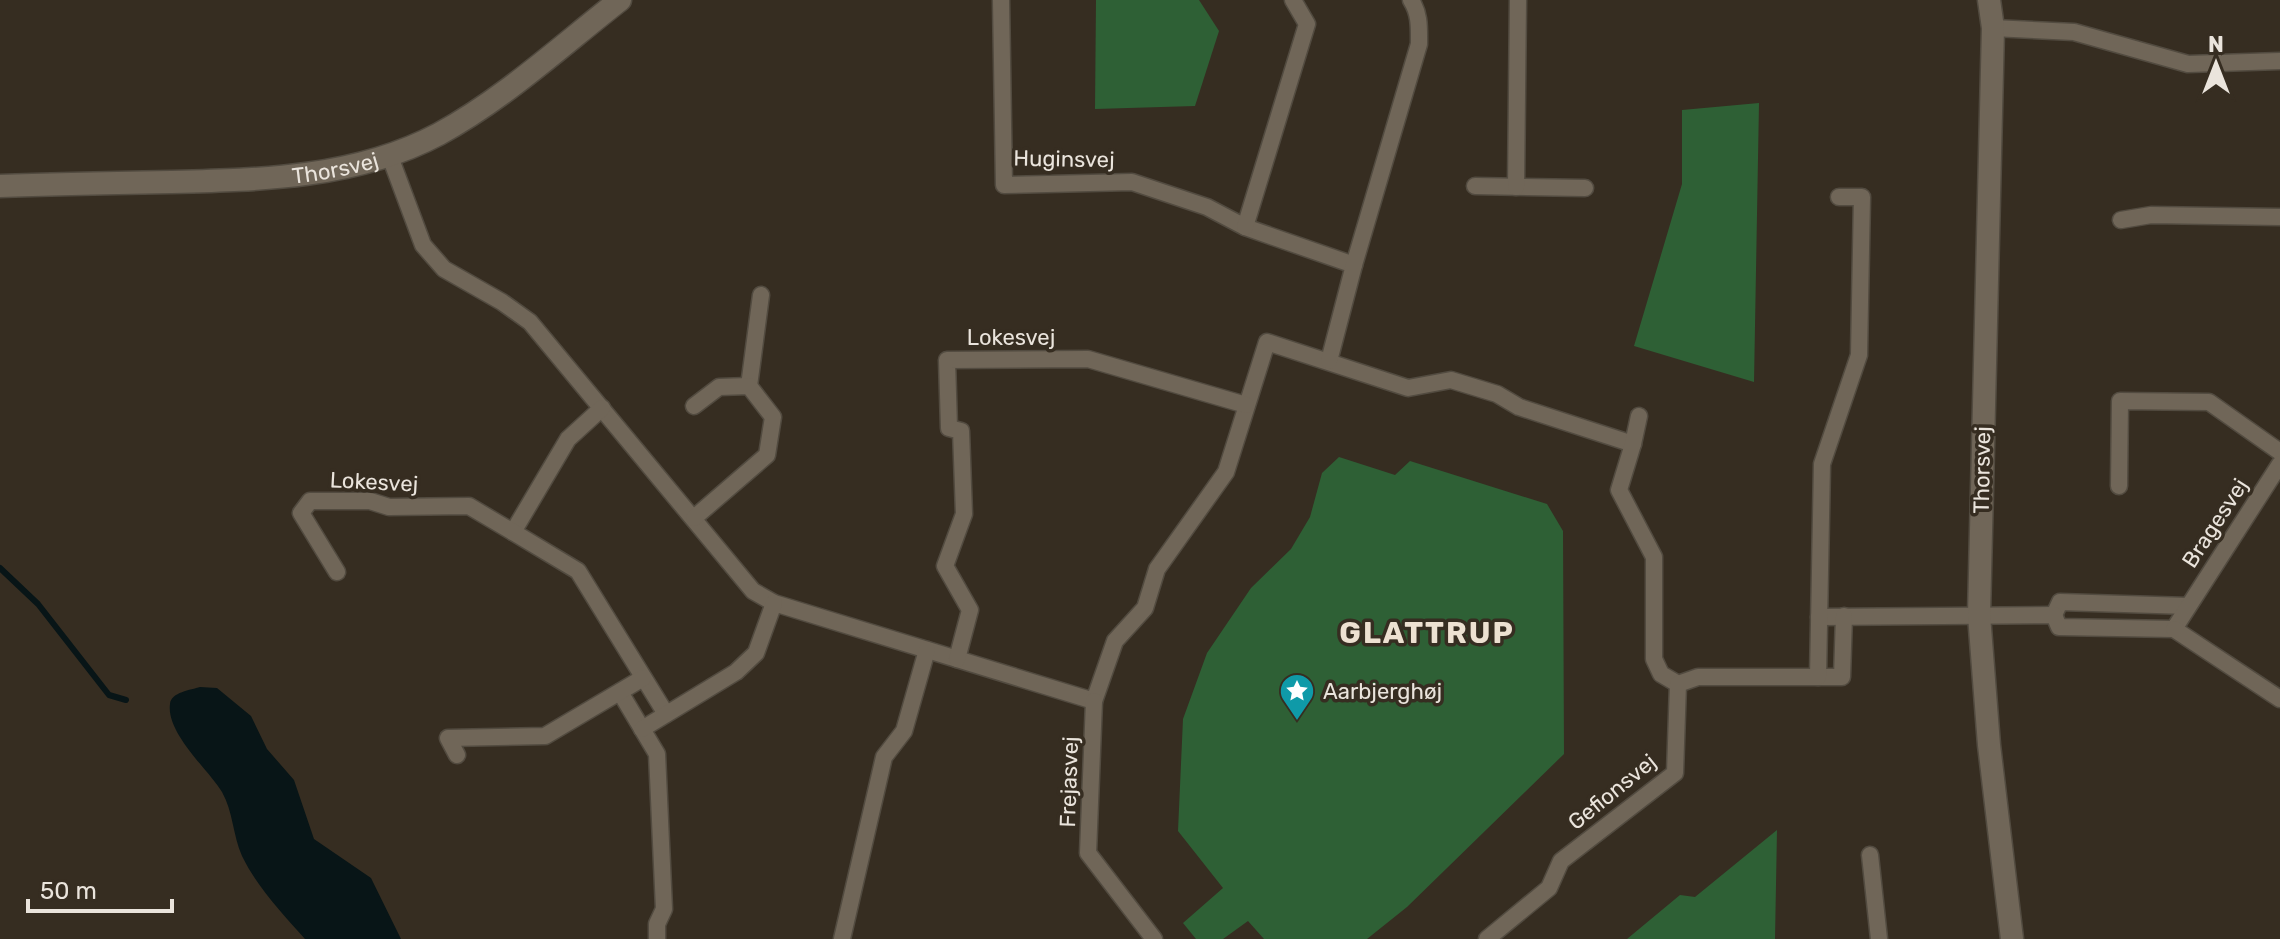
<svg xmlns="http://www.w3.org/2000/svg" width="2280" height="939" viewBox="0 0 2280 939" font-family="Rubik,sans-serif">
<rect width="100%" height="100%" fill="#362d21"/>
<!-- green -->
<g fill="#2e6035">
<polygon points="1096,0 1199,0 1219,31 1195,106 1095,109"/>
<polygon points="1759,103 1754,382 1634,346 1682,184 1682,110"/>
<polygon points="1339,457 1395,475 1410,461 1547,504 1563,531 1564,754 1407,907 1367,939 1264,939 1248,921 1223,939 1196,939 1183,923 1223,888 1178,831 1183,719 1207,653 1251,588 1291,549 1310,517 1322,473"/>
<polygon points="1777,830 1775,939 1627,939 1680,895 1695,897"/>
</g>
<!-- water -->
<path fill="#081517" d="M200,687L217,688L251,716L267,749L294,780L314,839L371,878L401,939H305C283,914 257,887 242,856C233,836 233,811 222,792C208,769 166,733 170,704C171,692 191,690 200,687Z"/>
<g fill="none" stroke-linecap="round" stroke-linejoin="round">
<!-- stream -->
<polyline stroke="#081517" stroke-width="6" points="0,568 38,604 109,695 126,700"/>
<defs>
<g id="street">
<polyline points="1001,0 1004,185 1132,182 1207,207 1245,227 1354,265"/>
<polyline points="1993,28 2074,32 2188,64 2280,61"/>
<polyline points="389,154 423,245 444,269 502,302 530,322 753,591 774,603 1094,701 1115,641 1145,608 1157,569 1226,472 1267,342 1408,388 1451,380 1497,394 1519,407 1633,444"/>
<polyline points="1475,186 1585,188"/>
<polyline points="1516,187 1518,0"/>
<polyline points="2121,220 2151,215 2280,217"/>
<polyline points="1245,227 1307,24 1293,0"/>
<path d="M1329,361L1354,265L1419,44C1419,28 1420,14 1411,0"/>
<polyline points="749,386 761,295"/>
<polyline points="694,406 719,387 749,386 773,417 767,455 694,518"/>
<polyline points="1639,416 1633,444 1619,490 1654,557 1654,659 1661,674 1678,684"/>
<polyline points="2119,486 2120,401 2209,402 2280,452"/>
<polyline points="513,532 568,439 602,408"/>
<polyline points="337,572 301,513 310,501 370,501 389,507 469,506 513,532 578,571 666,714"/>
<polyline points="2054,615 2060,602 2188,606"/>
<polyline points="1819,617 2054,615 2059,627 2174,629 2280,464"/>
<polyline points="2174,629 2280,699"/>
<polyline points="957,659 970,610 945,566 964,514 961,431 949,428 947,360 1088,359 1246,405"/>
<polyline points="1818,677 1842,677 1844,616"/>
<polyline points="620,692 657,754 664,909 657,924 657,939"/>
<polyline points="1094,701 1088,853 1154,939"/>
<polyline points="642,729 736,672 756,653 774,603"/>
<polyline points="457,755 448,738 545,736 643,678"/>
<polyline points="1870,855 1879,939"/>
<polyline points="842,939 884,757 904,731 927,650"/>
<polyline points="1487,939 1549,888 1561,861 1675,773 1678,684 1698,677 1818,677 1822,464 1859,355 1862,197 1839,197"/>
</g>
<g id="secondary">
<polyline points="1989,0 1993,28 1979,615 1989,745 2012,939"/>
<path id="s1" d="M0,186C57,184 114,183 171,182C262,180 356,178 439,134C505,98 561,46 620,0"/>
</g>
</defs>
<!-- street casing -->
<use href="#street" stroke="#524b40" stroke-width="19"/>
<!-- secondary casing -->
<use href="#secondary" stroke="#524b40" stroke-width="25"/>
<!-- street -->
<use href="#street" stroke="#706658" stroke-width="16"/>
<!-- secondary -->
<use href="#secondary" stroke="#706658" stroke-width="22"/>
</g>
<!-- icons -->
<defs>
<symbol id="sight-pin" viewBox="-11 -11 22 30"><path d="M0 17L-7.5 6A9.5 9.5 0 1 1 7.5 6Z" fill="#0f9aa8" stroke="#362d21"/><path d="M0-6L1.8-2.2L6-1.7L2.9 1.2L3.7 5.4L0 3.3L-3.7 5.4L-2.9 1.2L-6-1.7L-1.8-2.2Z" fill="#fff"/></symbol>
</defs>
<g fill-rule="evenodd">
<use href="#sight-pin" x="1277" y="671" width="40" height="54"/>
</g>
<g text-anchor="middle" dominant-baseline="central" stroke-width="7" stroke-linejoin="round" paint-order="stroke">
<!-- street labels -->
<g font-size="22" fill="#eae4dc" stroke="#362d21">
<text transform="translate(1064 159) rotate(1)">Huginsvej</text>
<text stroke="none"><textPath href="#s1" startOffset="336">Thorsvej</textPath></text>
<text x="1011" y="337">Lokesvej</text>
<text transform="translate(1982 470) rotate(-89)">Thorsvej</text>
<text transform="translate(374 482) rotate(3)">Lokesvej</text>
<text transform="translate(2215 523) rotate(-57)">Bragesvej</text>
<text transform="translate(1069 782) rotate(-88)">Frejasvej</text>
<text transform="translate(1612 792) rotate(-39)">Gefionsvej</text>
</g>
<!-- poi labels -->
<g font-size="22" fill="#eae4dc" stroke="#362d21" text-anchor="start">
<text x="1323" y="691">Aarbjerghøj</text>
</g>
<!-- district labels -->
<g font-size="30" font-weight="bold" letter-spacing="2" fill="#ede1d1" stroke="#362d21">
<text x="1427" y="633">GLATTRUP</text>
</g>
</g>
<!-- north arrow -->
<g transform="translate(2216 64)" stroke="#362d21" stroke-width="6" paint-order="stroke">
<path d="M0-6L14 30L0 20L-14 30Z" fill="#eae4dc"/>
<text y="-12" font-size="22" font-weight="bold" text-anchor="middle" fill="#eae4dc">N</text>
</g>
<!-- scale -->
<path d="M28 899v12h144v-12" fill="none" stroke="#eae4dc" stroke-width="4"/>
<text x="40" y="899" font-size="24" fill="#eae4dc" stroke="#362d21" stroke-width="6" paint-order="stroke">50 m</text>
</svg>
